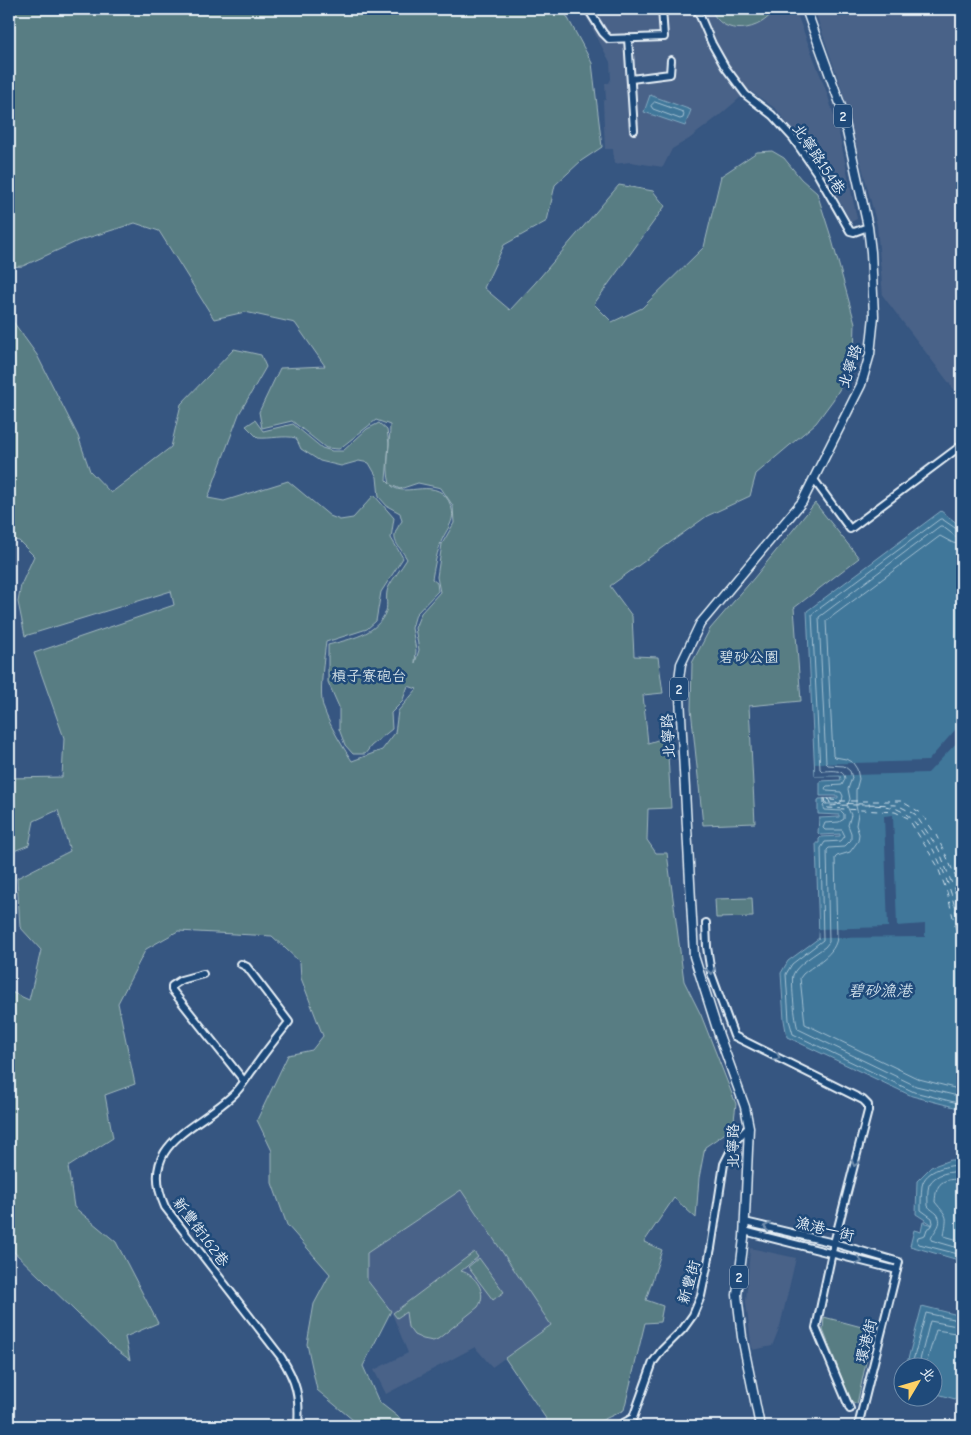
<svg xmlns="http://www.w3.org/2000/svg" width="971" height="1435" viewBox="0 0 971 1435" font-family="'Comic Neue','LXGW WenKai TC',sans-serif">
<rect width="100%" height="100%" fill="#365681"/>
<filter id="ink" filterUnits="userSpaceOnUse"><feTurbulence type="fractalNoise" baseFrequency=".02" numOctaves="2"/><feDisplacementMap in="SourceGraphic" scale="10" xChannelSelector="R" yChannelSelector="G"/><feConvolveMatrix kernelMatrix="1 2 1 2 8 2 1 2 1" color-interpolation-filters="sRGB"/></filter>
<g filter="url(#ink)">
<!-- built -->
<g fill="#496288">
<polygon points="582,9 795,9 827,93 839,133 857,219 851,222 821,167 776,109 749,90 720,115 689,139 672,149 663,167 630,162 614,164 613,149 605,149 603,101 606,99 605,83 609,83 611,79 610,62"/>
<polygon points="814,9 962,9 962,400 883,296 877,225 842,90"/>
<polygon points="461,1190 551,1325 492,1367 475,1347 386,1394 374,1370 408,1353 391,1311 367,1280 367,1253"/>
<polygon points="750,1248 796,1258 780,1326 772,1346 752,1350 746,1302"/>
</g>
<!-- green -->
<g fill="#597d83" stroke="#a0b7be" fill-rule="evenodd">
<path d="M9,9H563L592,63L602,147L581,161L555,185L547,221L504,245L484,288L510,310L535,283L619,185L653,191L665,206L594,304L612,322L642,308L704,247L721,176L757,152L772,151L784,158L801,179L817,193L832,240L855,323L854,356L845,380L833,400L816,423L756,474L750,496L707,516L610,586L632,616L634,656L658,657L663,693L643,695L648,743L667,737L671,808L648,809L647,840L656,853H667L684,981L701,1015L736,1104L733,1128L705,1147L699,1178L696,1218L674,1198L644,1242L662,1250L646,1300L663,1306L660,1322L645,1323L624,1410L590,1426H551L505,1358L551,1325L461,1190L367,1253V1280L391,1311L363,1366L379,1402L402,1420V1426H357L353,1420L317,1390L307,1344L314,1304L330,1274L287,1225L272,1183V1151L257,1120L288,1055L312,1050L323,1036L301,978L300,962L272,936L178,931L146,949L118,1003L135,1084L105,1095L113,1138L68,1167L74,1207L116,1242L158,1323L125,1337L130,1360L110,1345L9,1247V991L29,1000L41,950L20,927L17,878L70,851L58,810L34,821L29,845L9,853V778L62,777L64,738L34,653L174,605L171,591L25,636L18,602L21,585L34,556L19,541L9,539V316L37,355L78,436L90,471L111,493L171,447L181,404L234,349L261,355L266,367L239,414L208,498L224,501L288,481L330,516L340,520L353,518L374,495L394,518L391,538L403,558L381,592L376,621L367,629L326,642C324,657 320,687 322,701C324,717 343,747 352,761L382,750L395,733L398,711L417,689L408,686L402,702L391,713L392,729L371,746L365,754H353L345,745L339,729V707L328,682V645C350,639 377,635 386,611C388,604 385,596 388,588C393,578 401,569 407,559C397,542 388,540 402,521L400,513L387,506L379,497L377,477L369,463L359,461L341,466L320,461L301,449L296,438C284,435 271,439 258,438L246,426L255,420L263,431L293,424L322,448L332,451H343L367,429L379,423L387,430L389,444L386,480L390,484C385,466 390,445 390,425L376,420L339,449L326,448L292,421L262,428L259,412L280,368L325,366L295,323L245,312L214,319L159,231L135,223L78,241L23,266L9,267ZM418,483L441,488L453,506L454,523L442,544L437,577L440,592L421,613L415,628L419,650L415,663L416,650L412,628L416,614L438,591L437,583L432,579C434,568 436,556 440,545C444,531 457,522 451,506C439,473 404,500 391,485L400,489Z"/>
<path d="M711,9H775C761,32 722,38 711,9Z"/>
<polygon points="815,503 859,558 794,608 801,701 749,706 755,823 703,825 691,709 692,663 710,629 754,578"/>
<polygon points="752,898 753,917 716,918 715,899"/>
<path d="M474,1252L478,1257L461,1271C476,1275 488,1293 478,1307L438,1339L433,1341L423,1339L414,1335L408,1327L406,1312L397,1318L393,1313Z"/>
<polygon points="479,1258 504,1292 493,1300 468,1267"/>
<polygon points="824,1317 873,1330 857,1404 851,1401 823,1330"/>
</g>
<!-- water -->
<g fill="#3f779a" stroke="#83a8c0">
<polygon points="650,95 691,110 685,126 644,112"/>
<polygon points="941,511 962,527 962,1109 912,1096 787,1037 784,1020 781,973 788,961 819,938 816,843 819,843 819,839 821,837 840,836 840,834 820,835 818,833 819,818 839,817 839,815 818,814 818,801 819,799 838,798 838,796 820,796 820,781 841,780 840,776 815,776 807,611"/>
<polygon points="950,1160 962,1160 962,1261 910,1246 914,1230 921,1232 923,1222 933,1225 916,1214 917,1181 931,1167"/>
<polygon points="922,1306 962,1316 962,1401 934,1393 934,1368 906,1367"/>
</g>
<!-- pier -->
<g fill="#365681">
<polygon points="962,722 962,737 928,773 815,776 815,764 928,761"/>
<polygon points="893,815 897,926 925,924 925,937 819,938 818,929 888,927 884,816"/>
</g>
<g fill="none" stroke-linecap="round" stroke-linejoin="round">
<!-- shore -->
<g stroke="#a4c0d2" stroke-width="1">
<polygon points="655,102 683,112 684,114 683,118 680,119 653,109 651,106"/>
<path d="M962,531L958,530L942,519H940L812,614L820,769L822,771C831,771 844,768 845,779L842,785L827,786L825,788L827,791L841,792L843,796L842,801L838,804H825L823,806L825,810L841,811L844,814V819L839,822L825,823L823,828L825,830H842L845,836L841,841L825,842L821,848L823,940L792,964L786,974L789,1020L793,1034L914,1092L962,1104"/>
<path d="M962,537L955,536L942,526H940L819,617L826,763L828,765L844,766L850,771L852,778L848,789L850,799L847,806L851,815L848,825L851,833V840L844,847L829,848L827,850L829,942L825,947C817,953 796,965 793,975C791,982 795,1022 798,1029L916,1086L962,1097"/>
<path d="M962,545L953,543L940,536L826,621L833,755L835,757L846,759L853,763L857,769L859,779L856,790V806L858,814L856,825L859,834L858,841L850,852L837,856L835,858L837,937C836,954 815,964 803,974L800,978L805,1024L919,1079L962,1090"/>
<path d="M962,1165C949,1165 925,1169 922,1186C921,1194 921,1203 921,1210L932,1218L933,1223L931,1227L927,1229L925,1235L918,1237L917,1241L919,1244L962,1255"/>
<path d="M962,1172C951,1171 935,1173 929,1185C927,1191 928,1200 928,1206C930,1209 934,1211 937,1214C945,1225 932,1231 931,1240L962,1249"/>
<path d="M962,1179C942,1179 936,1182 935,1202C949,1219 947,1215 944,1236L962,1241"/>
<polyline points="911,1368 926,1313 962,1321"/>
<polyline points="918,1368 930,1321 962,1327"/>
<polyline points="925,1368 936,1330 962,1334"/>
</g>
<!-- ferry -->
<g stroke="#cfdfea" stroke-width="1" stroke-dasharray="6 5" stroke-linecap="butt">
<polyline points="824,798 824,804 828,808 895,812 908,818 937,865 947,892 962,955"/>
<path d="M825,798L826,803L829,806C845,805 883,803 897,809C909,814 915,822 922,832C945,864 954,900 962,938"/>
<polyline points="828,798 830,803 897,805 915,814 939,850 962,910"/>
<polyline points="831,798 831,800 841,801 901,801 921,813 936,835 946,855 962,892"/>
</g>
<defs>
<g id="minor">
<polyline points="588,9 603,33 609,39 664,37 662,9"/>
<polyline points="697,9 712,44 725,67 746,95 772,115 793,138 817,173 850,231 854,232 868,227"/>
<polyline points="628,38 634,130"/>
<polyline points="631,79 670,74 671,60"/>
<polyline points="815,481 850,529 962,445"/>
<polyline points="706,923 707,947 711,973 734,1036 863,1100 868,1105 868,1111 834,1243 816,1328 850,1409"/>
<path d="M241,964L247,967L289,1022C277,1037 265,1052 254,1068C247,1077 241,1088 233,1095C196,1130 137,1143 165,1207L281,1357C297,1382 300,1397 298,1426"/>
<polyline points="203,974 181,980 172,986 172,990 244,1081"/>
<polyline points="745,1222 834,1243 899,1262 858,1426"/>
<polyline points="744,1231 897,1270"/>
<polyline points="618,1426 633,1418 653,1362 662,1350 683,1329 693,1315 701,1296 711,1248 724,1164 736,1140 749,1127"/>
</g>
<polyline id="major" points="760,1426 742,1337 737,1295 744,1238 749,1127 745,1107 719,1035 694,956 679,679 681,664 700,624 802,502 861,385 870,354 874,316 871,252 868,227 842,109 806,9"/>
</defs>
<!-- minor casing -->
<use href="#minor" stroke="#e8f1f8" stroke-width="10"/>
<!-- major casing -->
<use href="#major" stroke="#e8f1f8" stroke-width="11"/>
<!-- minor -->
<use href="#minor" stroke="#1f4a7a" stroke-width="6"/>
<!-- major -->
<use href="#major" stroke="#1f4a7a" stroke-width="8"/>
</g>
<!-- one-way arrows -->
<defs><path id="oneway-chevron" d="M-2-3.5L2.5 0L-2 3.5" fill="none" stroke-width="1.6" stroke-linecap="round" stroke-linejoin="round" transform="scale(1.25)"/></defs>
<g stroke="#6f8dac">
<use href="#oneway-chevron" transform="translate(711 971) rotate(77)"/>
<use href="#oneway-chevron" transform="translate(777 1057) rotate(26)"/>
<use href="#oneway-chevron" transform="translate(855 1163) rotate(104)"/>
<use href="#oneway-chevron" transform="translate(767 1227) rotate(-167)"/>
<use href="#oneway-chevron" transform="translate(859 1261) rotate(14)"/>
</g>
</g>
<g text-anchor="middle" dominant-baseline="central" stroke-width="5" stroke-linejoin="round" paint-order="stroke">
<!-- shield labels -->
<g fill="#1f4a7a" stroke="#acbfd2" stroke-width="1">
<rect x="834" y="104.5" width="18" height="23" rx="4"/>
<rect x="670" y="677.5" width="18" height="23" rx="4"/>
<rect x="730" y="1265.5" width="18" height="23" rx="4"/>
</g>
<g font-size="14" font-weight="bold" fill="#e8f1f8">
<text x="843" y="116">2</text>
<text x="679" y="689">2</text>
<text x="739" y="1277">2</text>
</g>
<!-- street labels -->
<g font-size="15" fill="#e8f1f8" stroke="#1f4a7a">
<text transform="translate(819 159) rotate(56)">北寧路154巷</text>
<text transform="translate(850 366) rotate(-72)">北寧路</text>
<text transform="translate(668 736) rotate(-93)">北寧路</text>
<text transform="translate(733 1146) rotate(-90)">北寧路</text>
<text transform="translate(825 1229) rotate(14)">漁港一街</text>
<text transform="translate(201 1232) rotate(53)">新豐街162巷</text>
<text transform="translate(689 1282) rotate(-74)">新豐街</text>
<text transform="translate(866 1341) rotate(-76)">環港街</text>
</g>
<!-- park labels -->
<g font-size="15" fill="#d3e0e6" stroke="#1f4a7a">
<text x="749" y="657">碧砂公園</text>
<text x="369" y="676">槓子寮砲台</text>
</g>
<!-- water labels -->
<g font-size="16" font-style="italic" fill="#cfdfea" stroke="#1f4a7a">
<text x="880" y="991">碧砂漁港</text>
</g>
</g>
<!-- margin -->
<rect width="971" height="1435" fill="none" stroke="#1f4a7a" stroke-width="30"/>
<rect x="15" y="15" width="941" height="1405" fill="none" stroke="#e8f1f8" stroke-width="2" filter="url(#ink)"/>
<!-- north arrow -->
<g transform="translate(918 1382) rotate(52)"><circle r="24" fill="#1f4a7a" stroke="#6f8dac"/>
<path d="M0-4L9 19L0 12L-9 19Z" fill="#ffd166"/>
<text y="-8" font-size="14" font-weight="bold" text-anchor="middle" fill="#e8f1f8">北</text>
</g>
</svg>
